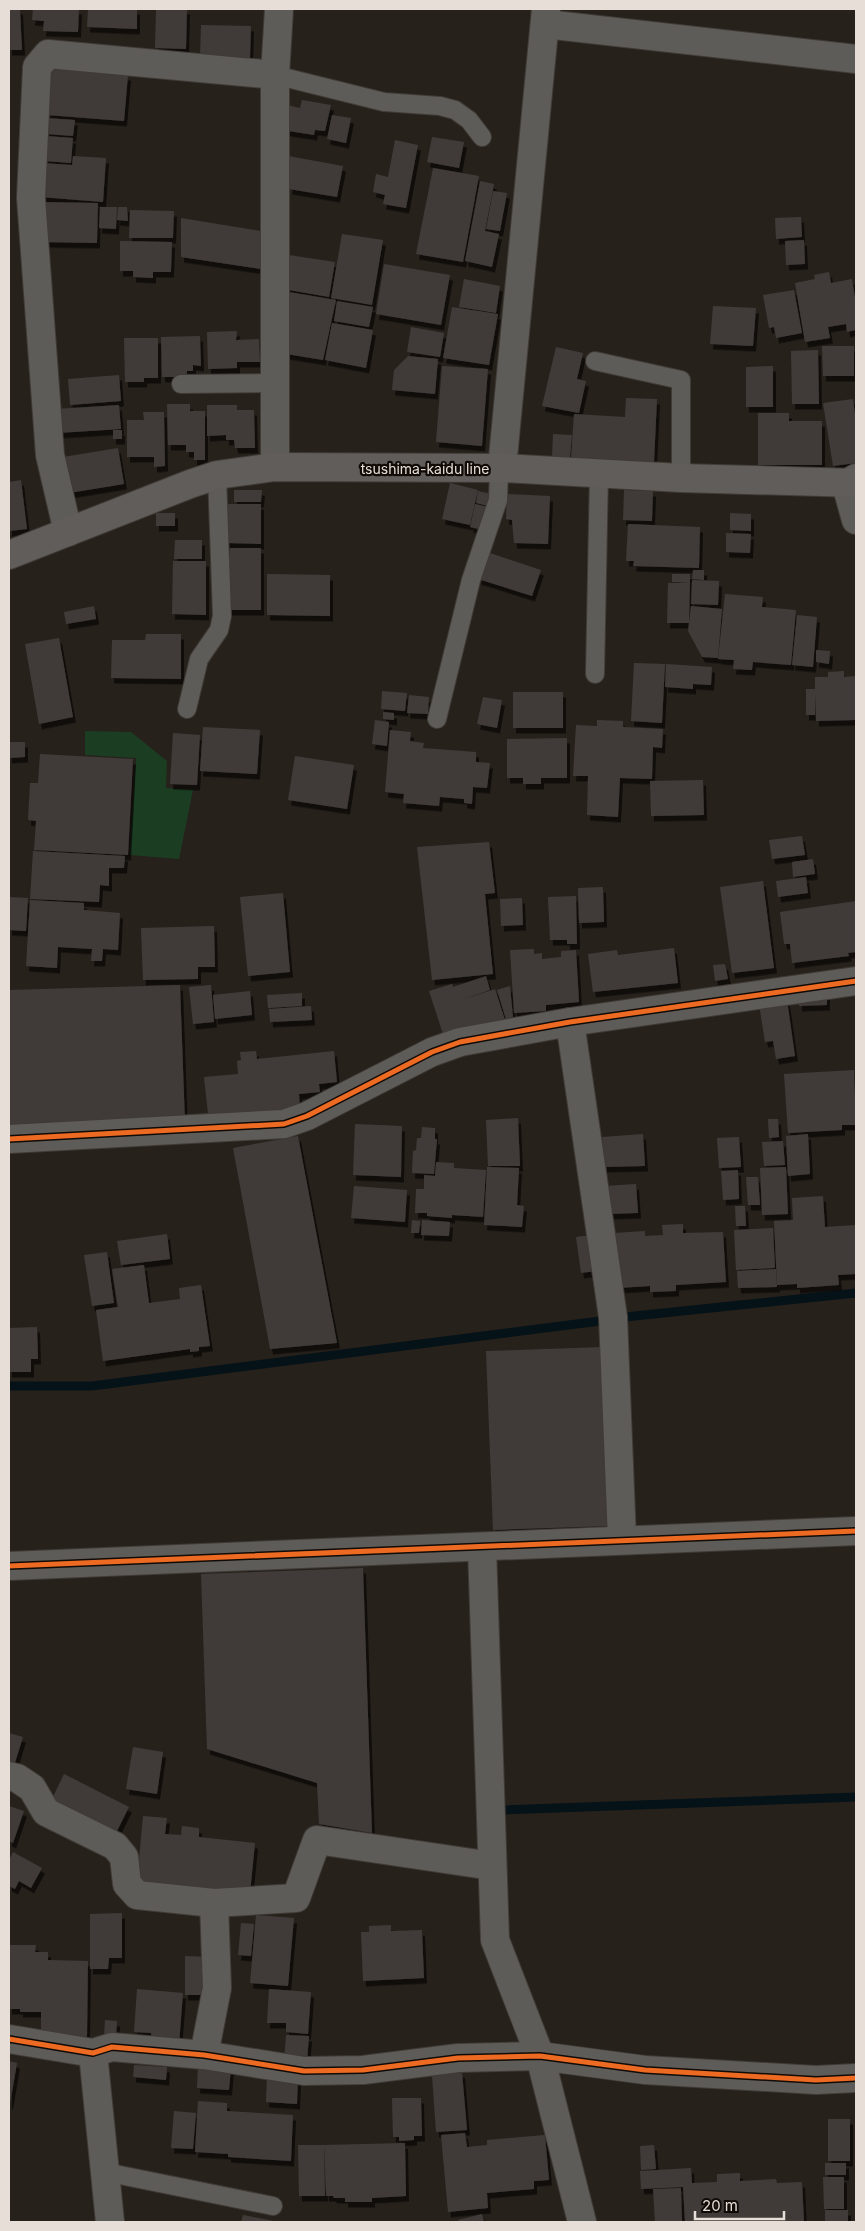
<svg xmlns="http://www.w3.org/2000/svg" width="865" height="2231" viewBox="0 0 865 2231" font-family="Inter,sans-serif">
<defs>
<filter id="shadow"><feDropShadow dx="3" dy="5.5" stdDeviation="0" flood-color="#0009"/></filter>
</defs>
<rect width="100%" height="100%" fill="#27211b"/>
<!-- green -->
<polygon fill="#1b3e23" points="85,731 131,732 167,761 166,788 193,790 179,859 130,855 136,758 85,755"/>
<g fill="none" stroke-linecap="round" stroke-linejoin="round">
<!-- stream -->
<g stroke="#051218" stroke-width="9">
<polyline points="625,1317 856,1293"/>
<polyline points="9,1386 92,1386 600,1321"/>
<polyline points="502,1810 856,1797"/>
</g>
</g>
<!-- building -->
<g fill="#413b39" filter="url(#shadow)">
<polygon points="9,9 20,9 22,50 9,50"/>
<polygon points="33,9 79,9 78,32 43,31 44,21 32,20"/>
<polygon points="88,9 137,9 137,29 87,27"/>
<polygon points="156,9 187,9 186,49 155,48"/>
<polygon points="201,25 251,26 250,59 200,57"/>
<polygon points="51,69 128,75 124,121 47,115"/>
<polygon points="302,100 331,105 325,131 315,130 314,135 282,130 287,105 300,108"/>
<polygon points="332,115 351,118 346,143 327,139"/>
<polygon points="47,118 75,120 73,136 46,134"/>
<polygon points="46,136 73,138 71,163 44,161"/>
<polygon points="432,137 464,142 459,168 427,162"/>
<polygon points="395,140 418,145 406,208 383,204 385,195 373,192 376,174 388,177"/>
<polygon points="73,156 106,158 103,202 40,197 42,163 72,165"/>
<polygon points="288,156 343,166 337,197 289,189 290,183 283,182"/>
<polygon points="433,168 479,176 463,262 416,254"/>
<polygon points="480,181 494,184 485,231 499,234 492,267 465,261"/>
<polygon points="493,191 507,193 500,231 486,229"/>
<polygon points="40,202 98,203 97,243 39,242"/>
<polygon points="100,207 117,207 116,229 99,228"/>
<polygon points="118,207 127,207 128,221 117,220"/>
<polygon points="130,210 174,211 173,238 129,238"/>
<polygon points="801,217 802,237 776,239 775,218"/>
<polygon points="181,218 260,231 261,269 181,257"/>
<polygon points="342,234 383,240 372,305 331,298"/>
<polygon points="804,240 805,264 786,265 785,241"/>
<polygon points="120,241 172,242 171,272 153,272 153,278 133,277 133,271 120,271"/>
<polygon points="289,255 335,262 329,297 283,289"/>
<polygon points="384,264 450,275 441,325 376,314"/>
<polygon points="829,272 831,283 852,279 856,304 856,330 847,332 846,324 828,327 830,338 805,342 795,283 815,279 814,275"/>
<polygon points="464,279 500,286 496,313 459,307"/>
<polygon points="794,290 802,333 776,338 774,327 769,328 763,295"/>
<polygon points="283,291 336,300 323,360 280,353"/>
<polygon points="337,301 373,307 369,327 334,321"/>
<polygon points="713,306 756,308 753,346 710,344"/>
<polygon points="452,307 498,314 489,365 443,358"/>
<polygon points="332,323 373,330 366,368 325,360"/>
<polygon points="411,327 444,333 440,357 407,352"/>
<polygon points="237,331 236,340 259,339 260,362 237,362 237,368 208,369 207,332"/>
<polygon points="200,336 201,366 193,365 193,371 187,371 187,377 162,377 161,337"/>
<polygon points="124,338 158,338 158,378 144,378 144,382 125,382"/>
<polygon points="822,346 854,346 854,376 823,376"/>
<polygon points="556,347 583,353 577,379 586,381 579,413 542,406"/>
<polygon points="818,350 819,404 792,404 791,351"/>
<polygon points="408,356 438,359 435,394 392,390 394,370"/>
<polygon points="442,366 488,369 482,446 436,442"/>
<polygon points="773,366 773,407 746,407 746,367"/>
<polygon points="119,375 121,401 70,405 68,379"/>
<polygon points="626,398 657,399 654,462 571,458 574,414 625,417"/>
<polygon points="853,399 856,422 856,463 833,466 823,403"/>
<polygon points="167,404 190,404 190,411 205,411 205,460 194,460 194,452 186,452 186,445 168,445"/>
<polygon points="119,405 121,429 58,433 56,409"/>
<polygon points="207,405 237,405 237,410 254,410 255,448 235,448 234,440 226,440 226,435 207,436"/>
<polygon points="143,412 164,412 165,466 154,467 154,457 127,457 127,420 144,420"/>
<polygon points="758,413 789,413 789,421 822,421 822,465 758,465"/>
<rect x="113" y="430" width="9" height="9"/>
<polygon points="553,434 572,435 570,458 552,457"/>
<polygon points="118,448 124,484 63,494 57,458"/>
<polygon points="21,480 27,529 9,531 9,482"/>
<polygon points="450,483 478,490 470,525 442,519"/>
<polygon points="234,490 262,490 261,502 234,502"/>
<polygon points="624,490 653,491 652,521 623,520"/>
<polygon points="478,491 491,494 488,506 476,503"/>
<polygon points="507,494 550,496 548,544 514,543 512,520 506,519"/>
<polygon points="226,504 261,504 261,544 226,543"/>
<polygon points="475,504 488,507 483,530 470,527"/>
<rect x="156" y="513" width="19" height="13"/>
<polygon points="730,513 751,514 751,531 730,530"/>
<polygon points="628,524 700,527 699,568 633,566 634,561 626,561"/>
<polygon points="726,533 751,534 750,553 726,552"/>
<polygon points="175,540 202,540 202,559 174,559"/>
<polygon points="230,548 261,548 261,610 229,610"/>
<polygon points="487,552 541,570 532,596 478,579"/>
<polygon points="173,561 206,561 206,615 172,614"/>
<polygon points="693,570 704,570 704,580 692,579"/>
<polygon points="267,574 330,575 330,616 267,615"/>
<polygon points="672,574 690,574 690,583 672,582"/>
<polygon points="692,580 719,581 718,605 691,604"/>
<polygon points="668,583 690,583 689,623 667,623"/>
<polygon points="725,594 763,597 762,607 796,610 791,665 753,662 752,670 733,669 734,660 718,659"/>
<polygon points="94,606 96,619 66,624 64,612"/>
<polygon points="691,606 722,609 718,658 702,657 688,631"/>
<polygon points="797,615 817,617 813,667 792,665"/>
<polygon points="146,634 181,634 181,679 111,678 112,640 145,640"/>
<polygon points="59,638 73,717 39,724 25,644"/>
<polygon points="816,650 830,651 829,664 816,662"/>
<polygon points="634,663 665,664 662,723 631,721"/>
<polygon points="666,664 712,667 711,685 693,684 693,689 665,687"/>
<polygon points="844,671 844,677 856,676 856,720 816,721 815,692 815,715 806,715 806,689 815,689 815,677 828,677 828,672"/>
<polygon points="382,691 407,693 405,711 381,709"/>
<rect x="513" y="692" width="50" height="36"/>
<polygon points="409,695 429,697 428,714 407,713"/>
<polygon points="483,697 502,700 497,728 477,724"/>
<polygon points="383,712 394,713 394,720 383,719"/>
<polygon points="375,720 389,722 387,746 372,744"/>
<polygon points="597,720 623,721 623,727 663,729 662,748 653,747 652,779 620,778 618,817 587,815 588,776 573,776 576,725 597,726"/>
<polygon points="203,727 260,730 257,774 200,771"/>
<polygon points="390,730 411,732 410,741 424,743 423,748 476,752 476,762 490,763 487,788 473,787 472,804 464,803 464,799 440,797 439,806 403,803 404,794 385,792"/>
<polygon points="173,733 200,735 197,785 170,784"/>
<polygon points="567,738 567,778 541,778 541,784 523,784 523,778 507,778 507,739"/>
<polygon points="9,742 25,742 25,757 9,758"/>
<polygon points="40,754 133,759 128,855 34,850 36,821 28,820 30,783 38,783"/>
<polygon points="295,756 354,765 347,809 288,800"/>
<polygon points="703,780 704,815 651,816 650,781"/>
<polygon points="802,836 805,855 772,859 769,840"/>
<polygon points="489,842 495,893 485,894 493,974 432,980 417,847"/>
<polygon points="33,851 125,856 124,868 109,868 109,886 100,885 99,902 30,899"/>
<polygon points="813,859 815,874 793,877 792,862"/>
<polygon points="806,877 808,893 778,897 776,881"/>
<polygon points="763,881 774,968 732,973 720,887"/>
<polygon points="603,887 604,922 579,923 578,888"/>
<polygon points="283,893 290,972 248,976 240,897"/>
<polygon points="576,896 577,944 567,944 567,940 550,940 548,897"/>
<polygon points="9,897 28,898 26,931 9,930"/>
<polygon points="522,898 523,925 501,926 500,899"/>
<polygon points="30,900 84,903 84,910 120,913 118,950 103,949 102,961 91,961 92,949 58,947 57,968 26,966"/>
<polygon points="856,901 856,952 848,953 849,956 792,963 790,944 784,944 780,912"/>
<polygon points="214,926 215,967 198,967 198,979 143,980 141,928"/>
<polygon points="674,948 678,983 593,992 588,954 617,950 618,955"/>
<polygon points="534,949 534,954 542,953 542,959 561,957 561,951 576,950 579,1002 546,1005 546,1011 514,1013 510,950"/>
<polygon points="725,964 728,979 715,981 713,965"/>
<polygon points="486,976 490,990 458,1001 495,989 505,1020 445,1040 429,991 452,984 453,987"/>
<polygon points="180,985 185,1123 9,1129 9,990"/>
<polygon points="211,985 214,1022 193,1024 189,987"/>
<polygon points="510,986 513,1017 506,1019 497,990"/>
<polygon points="250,991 252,1015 215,1019 213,995"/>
<polygon points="302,993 302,1006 268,1008 267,995"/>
<polygon points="799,994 827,994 827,1005 799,1006"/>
<polygon points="787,1000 795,1056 776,1059 773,1041 765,1042 759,1004"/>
<polygon points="311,1006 312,1020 270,1022 269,1009"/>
<polygon points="256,1051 257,1059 334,1051 337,1082 319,1084 320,1092 299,1094 300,1109 209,1123 204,1077 238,1074 237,1061 241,1060 240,1052"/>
<polygon points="854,1070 856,1125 842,1125 842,1130 788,1133 784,1074"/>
<polygon points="518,1118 520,1166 488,1166 486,1120"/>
<polygon points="768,1119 778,1119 779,1137 769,1138"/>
<polygon points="355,1124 402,1126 401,1177 353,1175"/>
<polygon points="422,1127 435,1128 435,1139 437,1139 434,1174 412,1173 413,1151 416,1150 417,1138 421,1138"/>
<polygon points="643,1134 645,1166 604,1167 602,1137"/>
<polygon points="808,1134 810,1174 788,1176 786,1136"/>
<polygon points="298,1136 337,1343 270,1349 233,1148"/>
<polygon points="739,1137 741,1167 719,1168 717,1138"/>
<polygon points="783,1141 785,1165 764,1166 762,1142"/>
<polygon points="436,1162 454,1163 454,1168 486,1170 483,1217 452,1215 452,1218 427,1216 427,1213 415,1213 416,1189 424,1189 424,1175 435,1176"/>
<polygon points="487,1167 519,1168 517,1205 524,1206 522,1227 484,1225"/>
<polygon points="786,1167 788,1214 762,1215 760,1168"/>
<polygon points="738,1170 739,1199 723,1200 721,1171"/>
<polygon points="746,1177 758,1177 760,1205 748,1205"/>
<polygon points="636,1184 638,1213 607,1214 605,1186"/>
<polygon points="354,1186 407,1190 405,1222 351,1218"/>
<polygon points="823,1196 825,1227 856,1225 856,1274 838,1275 839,1285 797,1288 797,1284 777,1285 774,1221 793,1220 792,1198"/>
<polygon points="735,1206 745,1206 746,1226 736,1226"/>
<polygon points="412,1220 420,1221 419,1233 411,1233"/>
<polygon points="422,1220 450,1222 449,1236 421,1235"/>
<polygon points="683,1224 683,1233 723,1232 726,1282 676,1285 676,1291 650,1292 650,1286 618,1288 614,1233 645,1231 645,1236 663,1235 662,1225"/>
<polygon points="773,1228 775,1268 736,1270 734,1230"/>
<polygon points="167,1234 170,1259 121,1265 117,1241"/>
<polygon points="592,1235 596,1271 581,1273 576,1237"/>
<polygon points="107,1252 114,1303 92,1306 84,1255"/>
<polygon points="144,1265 149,1303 180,1299 179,1288 201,1285 210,1346 199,1347 199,1351 190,1352 190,1349 103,1361 96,1310 118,1307 112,1269"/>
<polygon points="776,1269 777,1287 738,1288 737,1271"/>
<polygon points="37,1327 38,1359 31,1359 31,1372 9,1372 9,1328"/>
<polygon points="603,1347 609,1526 493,1530 486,1351"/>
<polygon points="363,1568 372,1833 319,1824 317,1783 207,1749 201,1574"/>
<polygon points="9,1733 23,1737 13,1769 9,1767"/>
<polygon points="133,1747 163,1752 157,1794 126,1789"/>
<polygon points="64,1774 129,1807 113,1839 48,1807"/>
<polygon points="9,1806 24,1811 13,1843 9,1841"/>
<polygon points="143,1816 167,1818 165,1834 181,1835 182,1826 199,1828 199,1837 255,1843 250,1893 163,1890 163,1884 137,1881"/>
<polygon points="13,1852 42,1868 31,1888 19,1881 15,1889 9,1886 9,1860"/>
<polygon points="122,1913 122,1958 109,1958 108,1969 90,1969 90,1914"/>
<polygon points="256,1915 294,1918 288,1986 250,1983"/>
<polygon points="241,1923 254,1924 251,1956 238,1955"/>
<polygon points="391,1925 391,1931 422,1930 424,1978 363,1981 361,1932 369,1932 369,1926"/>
<polygon points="9,1945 36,1945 35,1952 48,1952 48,1960 88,1961 87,2038 41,2037 41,2012 20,2012 20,2009 9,2009"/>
<polygon points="185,1956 208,1957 208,1995 185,1995"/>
<polygon points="137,1989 183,1993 179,2044 151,2042 151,2033 134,2032"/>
<polygon points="269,1989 311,1992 308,2034 286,2032 286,2023 267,2023"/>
<polygon points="105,2020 117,2021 116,2038 104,2037"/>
<polygon points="286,2035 309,2036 307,2062 284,2061"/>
<polygon points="9,2061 17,2063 10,2104 9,2104"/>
<polygon points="134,2065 167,2067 166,2080 133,2077"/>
<polygon points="198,2066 231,2068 229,2090 197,2088"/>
<polygon points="462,2072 467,2130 436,2132 432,2075"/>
<polygon points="267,2077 298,2079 297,2104 266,2102"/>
<polygon points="392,2098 421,2098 422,2136 414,2136 414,2140 399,2141 399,2137 393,2137"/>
<polygon points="198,2101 227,2103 227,2111 293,2115 291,2161 228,2157 228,2154 195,2152"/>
<polygon points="174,2111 196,2113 193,2149 171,2148"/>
<rect x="828" y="2119" width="22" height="42"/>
<polygon points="465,2133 467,2147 487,2145 487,2140 545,2135 549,2180 534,2181 534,2189 487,2193 488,2208 448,2212 441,2135"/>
<polygon points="405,2143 406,2196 372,2198 372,2202 345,2202 345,2198 334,2198 333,2196 326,2196 324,2145"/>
<polygon points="298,2145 324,2145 325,2196 299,2196"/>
<polygon points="654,2145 656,2169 641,2170 640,2146"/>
<rect x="825" y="2163" width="21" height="12"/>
<polygon points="691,2168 692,2183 717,2182 717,2174 740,2173 740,2181 776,2179 777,2183 802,2182 804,2222 685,2222 683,2187 641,2189 640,2171"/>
<polygon points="823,2177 844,2177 844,2209 824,2209"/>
<polygon points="681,2188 682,2222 655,2222 653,2189"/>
<rect x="825" y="2210" width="23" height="12"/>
<polygon points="482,2214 484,2222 459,2222 458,2220"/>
<polygon points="243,2215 274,2221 274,2222 241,2222"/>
</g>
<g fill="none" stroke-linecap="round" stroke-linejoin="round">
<defs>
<g id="service">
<polyline points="275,75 384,102 440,106 455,110 469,120 482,137"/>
<polyline points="595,361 681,380 681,478"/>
<polyline points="181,384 275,383"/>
<polyline points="595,674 599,473"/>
<polyline points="187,709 199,659 219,630 222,616 217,475"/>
<polyline points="437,719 471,580 498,500 499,468"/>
<polyline points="105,2172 273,2206"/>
</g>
<g id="minor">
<polyline points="545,24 856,59"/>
<polyline points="275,467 275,75 279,9"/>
<polyline points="502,468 546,9"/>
<polyline points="856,478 846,484 856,520"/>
<polyline points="68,532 50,455 31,198 37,67 48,54 275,75"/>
<polyline points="570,1022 613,1317 622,1539"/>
<polyline points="9,1139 284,1124 307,1116 432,1052 460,1042 570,1022 856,981"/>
<polyline points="482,1547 495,1940 540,2056 582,2222"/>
<polyline points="9,1566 856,1531"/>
<polyline points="9,1776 17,1778 32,1788 46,1812 115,1846 124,1857 127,1884 137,1895 214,1903 296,1898 317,1840 492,1866"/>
<polyline points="9,2039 93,2053 112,2047 204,2055 304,2071 363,2070 458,2058 540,2056 645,2070 816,2080 856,2078"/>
<polyline points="93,2053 110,2222"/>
<polyline points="204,2055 217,1988 214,1903"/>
</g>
<polyline id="secondary" points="9,555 190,484 217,475 275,467 502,468 681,478 856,483"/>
</defs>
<!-- service casing -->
<use href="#service" stroke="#413b36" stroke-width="20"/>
<!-- minor casing -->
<use href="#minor" stroke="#413b36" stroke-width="30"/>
<!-- secondary casing -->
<use href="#secondary" stroke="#413b36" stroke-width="30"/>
<!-- service -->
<use href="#service" stroke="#5e5c59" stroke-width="18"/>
<!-- minor -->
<use href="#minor" stroke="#5e5c59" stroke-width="28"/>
<!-- secondary -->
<use href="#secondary" stroke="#615d5b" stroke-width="28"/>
<defs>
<g id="cycleway">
<polyline points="9,1139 284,1124 307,1116 432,1052 460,1042 570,1022 856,981"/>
<polyline points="9,1566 856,1531"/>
<polyline points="9,2039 93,2053 112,2047 204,2055 304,2071 363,2070 458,2058 540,2056 645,2070 816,2080 856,2078"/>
</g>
</defs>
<!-- cycleway casing -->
<use href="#cycleway" stroke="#110b07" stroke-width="8"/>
<!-- cycleway -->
<use href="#cycleway" stroke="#ed6a23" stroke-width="5"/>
</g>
<g text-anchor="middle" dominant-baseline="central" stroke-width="4.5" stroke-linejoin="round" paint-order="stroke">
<!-- street labels -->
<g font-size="14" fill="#e6ded7" stroke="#110b07">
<text x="425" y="468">tsushima-kaidu line</text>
</g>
</g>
<!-- border -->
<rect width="865" height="2231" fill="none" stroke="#e6ded7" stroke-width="20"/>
<!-- scale -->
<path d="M695 2211v8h89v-8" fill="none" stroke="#e6ded7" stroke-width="2.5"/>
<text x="702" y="2211" font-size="15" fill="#e6ded7" stroke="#110b07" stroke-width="4" paint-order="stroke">20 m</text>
</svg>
